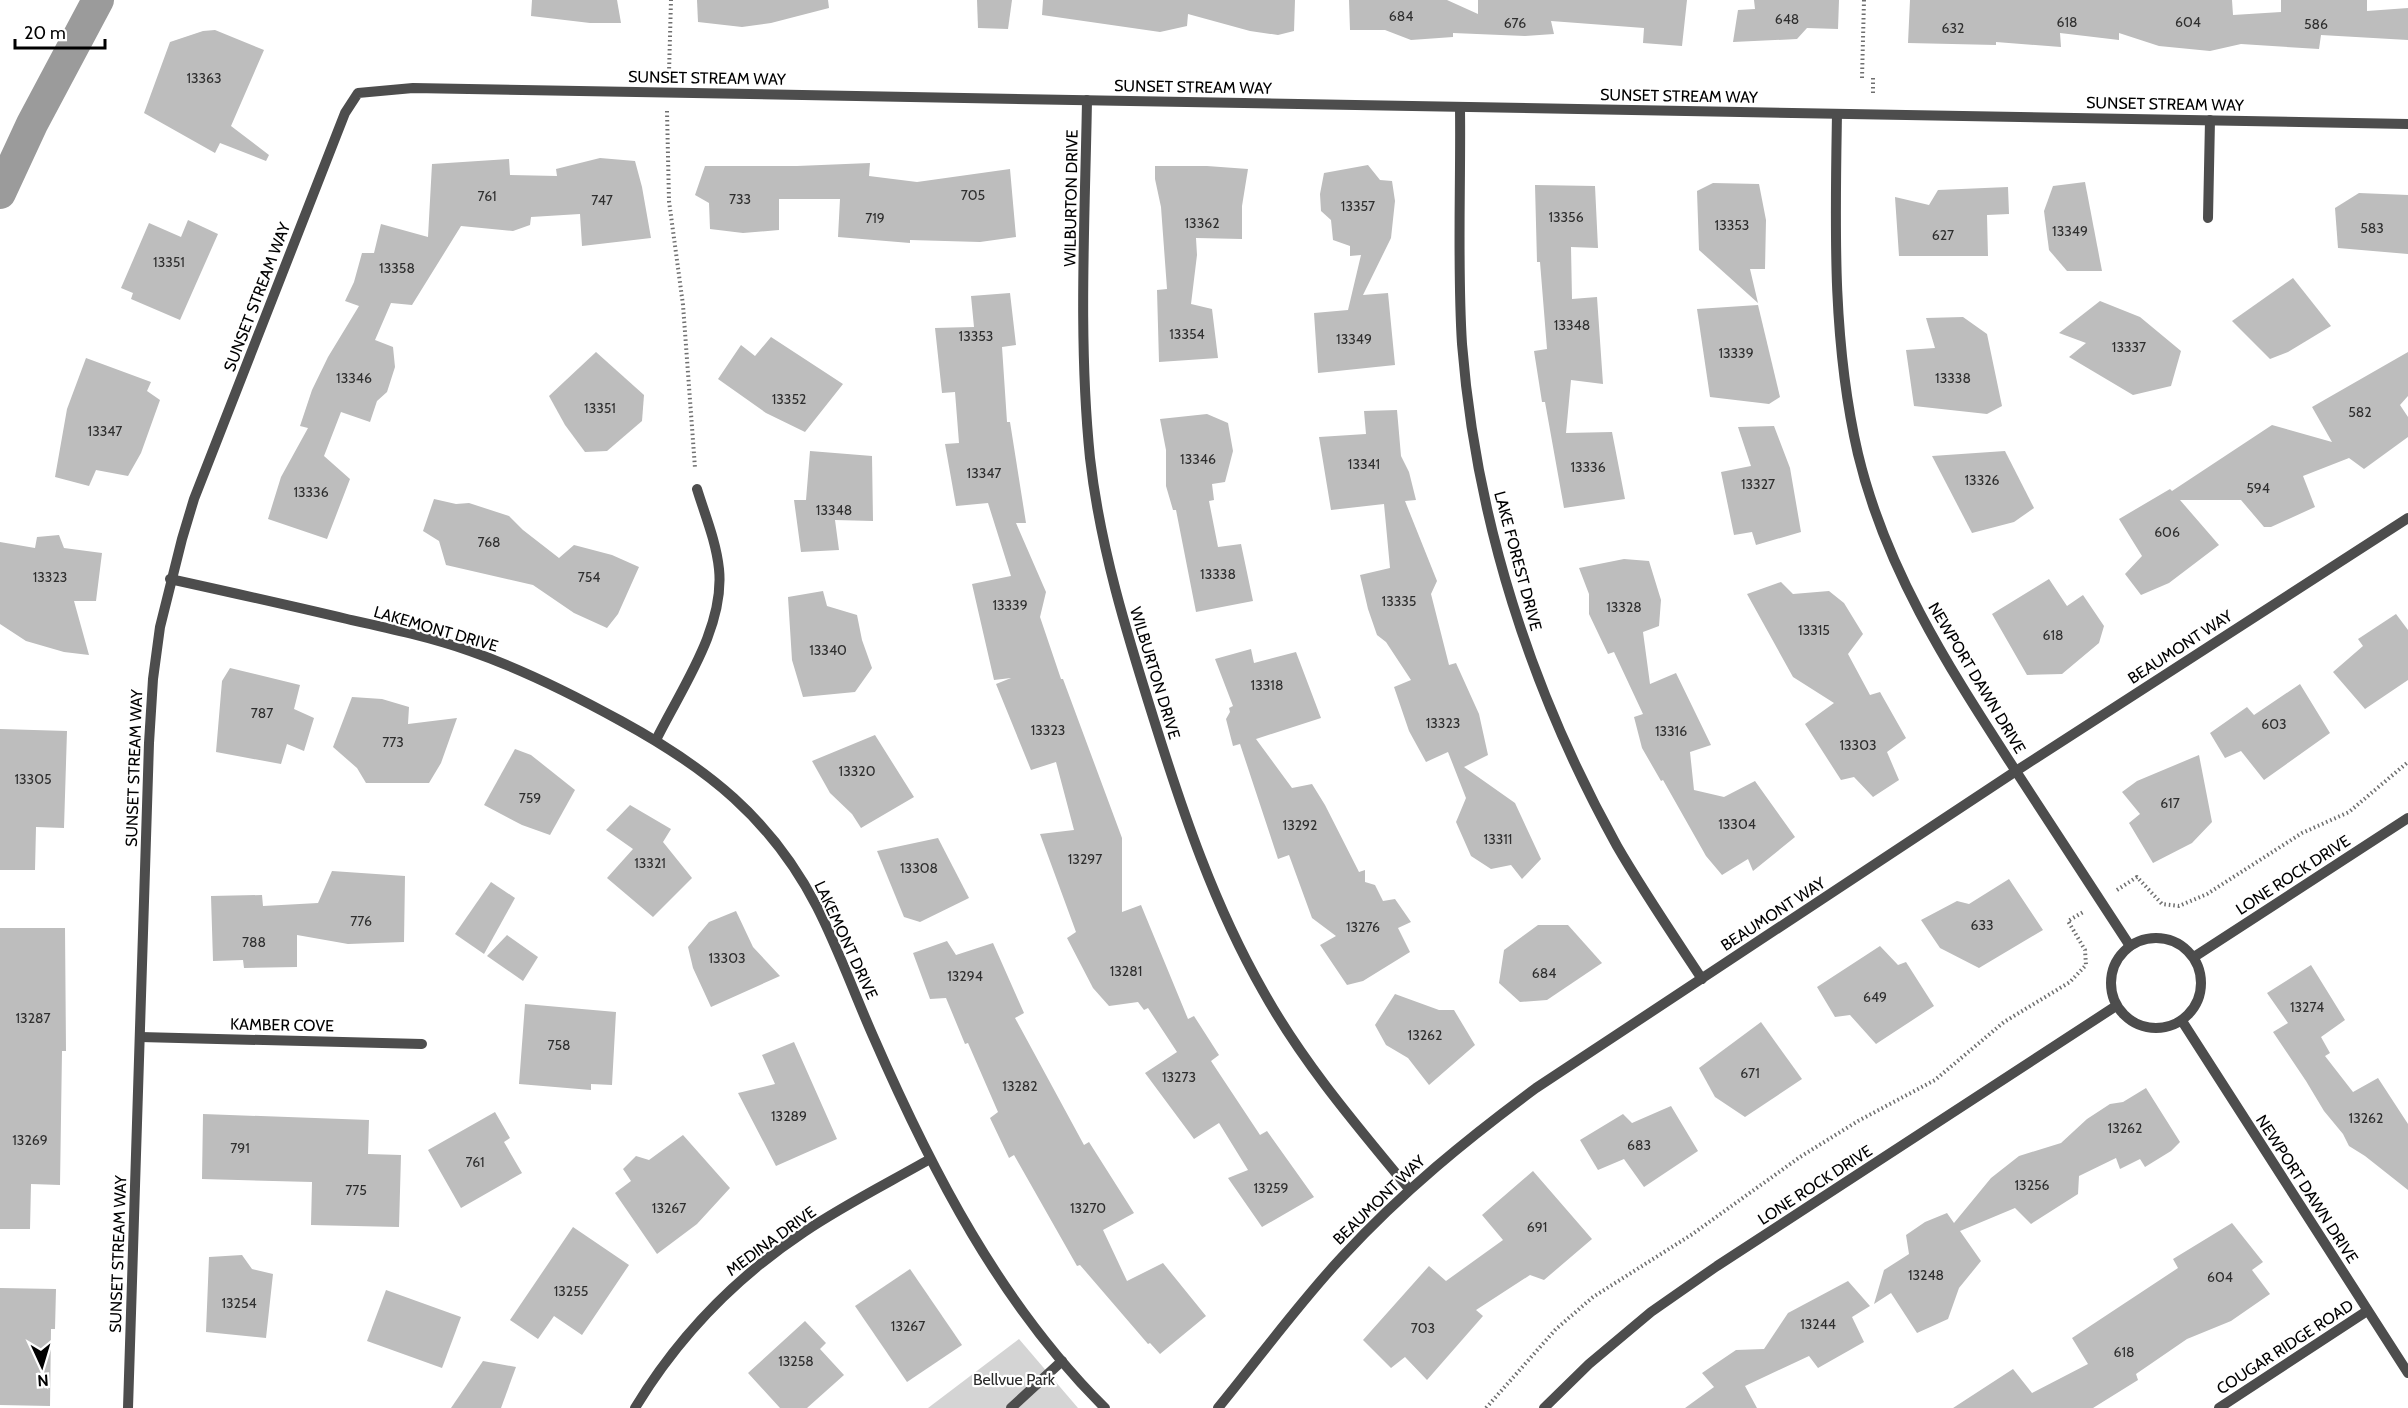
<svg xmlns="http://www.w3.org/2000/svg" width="2408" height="1408" viewBox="0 0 2408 1408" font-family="Cabin,sans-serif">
<rect width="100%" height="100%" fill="#fff"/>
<!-- green -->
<polygon fill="#d4d4d4" points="1019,1339 1078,1408 928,1408"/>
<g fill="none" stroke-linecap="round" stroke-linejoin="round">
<!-- canal -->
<polyline stroke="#9b9b9b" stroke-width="32" points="0,193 32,124 98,0"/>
</g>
<!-- building -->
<g fill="#bdbdbd">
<polygon points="532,0 617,0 621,23 590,23 531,16"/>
<polygon points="697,0 828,0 829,8 771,23 742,27 698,22"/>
<polygon points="977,0 1012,0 1008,29 978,28"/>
<polygon points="1043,0 1295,0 1294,31 1278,35 1250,31 1188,14 1187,26 1160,32 1042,15"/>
<polygon points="1349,0 1447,0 1478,14 1478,0 1687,0 1682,46 1643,43 1644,28 1551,21 1554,34 1525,36 1453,33 1453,37 1411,40 1385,30 1350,30"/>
<polygon points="1754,0 1839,0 1838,29 1807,28 1797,39 1733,42 1738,10 1755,9"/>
<polygon points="1910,0 2232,0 2233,15 2281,12 2281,0 2367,0 2367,11 2408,8 2408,40 2321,35 2319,49 2241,44 2210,51 2159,46 2119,33 2119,40 2060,33 2061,47 1996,42 1996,45 1908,43"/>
<polygon points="215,30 264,50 231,126 269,155 266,161 220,143 215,153 144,113 170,42 203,31"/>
<polygon points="600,158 635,161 642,187 651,238 582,246 580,214 531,217 530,225 513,231 461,226 412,305 391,303 375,340 393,347 395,367 387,392 377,401 370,422 341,412 324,456 350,479 327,539 268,519 281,477 308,428 300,426 312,390 328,357 359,306 345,301 354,282 362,253 374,253 381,224 428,237 432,164 509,159 510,175 557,176 556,169"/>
<polygon points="870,163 869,176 917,182 1010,169 1016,237 980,242 910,240 910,243 838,237 840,199 779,199 779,230 743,233 710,229 709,203 695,195 705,166 797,166"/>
<polygon points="1368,165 1380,180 1392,181 1395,201 1391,238 1363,295 1388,293 1395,365 1318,373 1314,313 1348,310 1361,255 1350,256 1350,246 1333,240 1331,220 1321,211 1320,194 1324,173"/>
<polygon points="1155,166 1207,166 1248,169 1242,206 1242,239 1196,238 1197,255 1191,304 1212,309 1218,358 1159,362 1157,290 1167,289 1161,207 1155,179"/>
<polygon points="2085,182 2102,271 2067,271 2049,250 2044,211 2053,186"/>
<polygon points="1713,183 1759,184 1766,220 1765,269 1750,269 1758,303 1699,250 1697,191"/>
<polygon points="1535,185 1595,186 1598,248 1571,247 1572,299 1597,297 1603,384 1571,380 1566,433 1612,432 1625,499 1564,508 1545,402 1542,402 1534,351 1547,349 1540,262 1537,262"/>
<polygon points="2008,187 2009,214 1987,215 1988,256 1899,256 1895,197 1929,205 1938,190"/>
<polygon points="2359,193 2408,195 2408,254 2338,248 2335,208"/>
<polygon points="188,220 218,234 180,320 131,299 133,293 121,288 149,223 181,237"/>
<polygon points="2293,278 2331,326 2288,352 2270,359 2232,321"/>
<polygon points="1010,293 1016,345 1002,347 1007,422 1010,422 1026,523 1016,523 1046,592 1040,617 1061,679 1063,679 1122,838 1122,912 1141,905 1188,1019 1194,1016 1219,1055 1211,1061 1260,1135 1267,1131 1314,1197 1262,1227 1228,1178 1248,1170 1219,1123 1194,1139 1145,1073 1177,1052 1148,1008 1144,1010 1138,1002 1109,1006 1093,988 1067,938 1076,932 1040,834 1074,830 1056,762 1031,770 996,684 1011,678 994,680 972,584 1011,576 988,503 956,506 945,444 959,443 955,392 942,393 935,328 974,327 971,296"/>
<polygon points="2100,301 2140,317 2181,351 2171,386 2133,395 2069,357 2086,343 2059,333"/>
<polygon points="1758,305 1780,397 1769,404 1710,397 1697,309"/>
<polygon points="1963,317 1987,334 2002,406 1987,414 1914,406 1906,350 1935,348 1926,318"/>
<polygon points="771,337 843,384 805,432 766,413 718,379 741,345 755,356"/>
<polygon points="596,352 644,395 642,421 607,451 585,452 565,425 549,396"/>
<polygon points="2408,352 2408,396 2400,405 2408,417 2408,437 2364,469 2349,458 2303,476 2315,507 2271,527 2264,527 2241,500 2180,500 2219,545 2169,583 2141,595 2125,574 2142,556 2119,519 2170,489 2172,491 2272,425 2332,442 2312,407"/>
<polygon points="86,358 151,382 147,391 160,400 141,453 128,476 96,470 89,486 55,477 67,409"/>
<polygon points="1397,410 1401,456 1409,472 1416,500 1405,501 1437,581 1431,594 1449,665 1456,663 1479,714 1488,755 1464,767 1515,803 1541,859 1522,879 1511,865 1491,869 1471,856 1456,822 1466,798 1448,752 1426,762 1409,731 1394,687 1411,680 1386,642 1377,635 1368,609 1360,575 1390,568 1384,504 1331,510 1319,437 1366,434 1364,411"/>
<polygon points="1207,414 1228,423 1233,451 1225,482 1212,484 1214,500 1209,501 1218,547 1241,544 1253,601 1196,612 1176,510 1173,510 1166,486 1166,450 1160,419"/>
<polygon points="1774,426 1790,468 1801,532 1756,545 1752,532 1734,535 1721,472 1751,466 1738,427"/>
<polygon points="810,451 872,456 873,521 835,520 839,550 801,552 794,500 806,500"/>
<polygon points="2005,451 2034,508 2014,522 1972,533 1932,456"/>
<polygon points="434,499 456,504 469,503 509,516 523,530 559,558 574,545 612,555 639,567 618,614 607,628 574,613 533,585 446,565 439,541 423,531"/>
<polygon points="59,535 64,548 102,553 96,601 74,601 89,655 64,652 26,641 0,624 0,542 35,548 37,537"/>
<polygon points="1624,559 1649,561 1661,600 1659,626 1643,632 1650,684 1676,673 1711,745 1690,752 1694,790 1724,797 1755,781 1795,837 1753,871 1748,859 1722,875 1706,856 1663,780 1661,781 1642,748 1634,717 1643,714 1614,652 1608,654 1589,614 1589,594 1579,568"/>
<polygon points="2049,579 2067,606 2083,595 2104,626 2099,643 2062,674 2027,675 1992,614"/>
<polygon points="1781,582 1793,594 1829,591 1844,603 1863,634 1848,654 1870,695 1880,692 1906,738 1887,752 1899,780 1873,797 1854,777 1841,780 1805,724 1834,703 1793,677 1747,594"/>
<polygon points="823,591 827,606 857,615 862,640 872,668 855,692 803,697 792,660 788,597"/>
<polygon points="2396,614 2408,630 2408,680 2365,709 2333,672 2363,646 2358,639"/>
<polygon points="1251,649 1254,663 1296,652 1321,718 1256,739 1292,788 1312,784 1325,805 1359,872 1365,870 1365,882 1375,885 1383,901 1395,899 1411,922 1398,928 1410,952 1363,981 1347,985 1320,945 1336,936 1312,918 1289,855 1278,859 1240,744 1233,746 1226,719 1230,712 1229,708 1233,706 1215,659"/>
<polygon points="230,668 300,685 294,709 314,718 304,751 287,744 281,764 216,752 222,681"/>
<polygon points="2300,684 2330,733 2264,780 2241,751 2225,758 2210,733 2247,707 2254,715"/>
<polygon points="352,697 382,699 409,707 408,724 457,718 441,763 429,783 366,783 357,768 333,747"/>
<polygon points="0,729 67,731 64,828 36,827 35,870 0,870"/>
<polygon points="875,735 914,797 861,828 852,814 830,793 812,761"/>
<polygon points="515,749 531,755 575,790 550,835 522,825 484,805"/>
<polygon points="2199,755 2212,822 2192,843 2153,863 2129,823 2140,814 2122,792 2137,781"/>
<polygon points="630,805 671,829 663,842 692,878 653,917 607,878 633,849 606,830"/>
<polygon points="938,838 969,898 920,922 904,917 877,851"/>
<polygon points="332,871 405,876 404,942 348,944 297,935 297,967 244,968 243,960 213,961 211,896 262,895 263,906 318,903"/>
<polygon points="2009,879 2043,930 1979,968 1940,948 1921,920 1957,901 1969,904"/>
<polygon points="491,882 515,898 484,954 455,934"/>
<polygon points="736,911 753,947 780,976 711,1007 693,968 688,947 709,922"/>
<polygon points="1538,925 1568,925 1602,963 1547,1000 1520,1002 1499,983 1504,950"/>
<polygon points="0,928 65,928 66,1051 62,1051 60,1185 31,1184 30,1229 0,1229"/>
<polygon points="507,935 538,957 523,981 487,956"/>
<polygon points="947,941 956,955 993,943 1024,1013 1015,1018 1084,1145 1089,1142 1134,1213 1103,1230 1127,1281 1163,1263 1206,1316 1160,1354 1150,1343 1148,1344 1080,1265 1077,1266 1014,1155 1009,1158 990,1118 998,1112 968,1043 965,1044 946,998 930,999 913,953"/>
<polygon points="1880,946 1898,965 1906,962 1934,1006 1876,1044 1850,1015 1835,1017 1817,987"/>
<polygon points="2311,965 2345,1020 2321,1037 2330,1053 2325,1056 2353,1092 2378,1078 2408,1124 2408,1190 2365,1156 2349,1146 2343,1134 2324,1111 2306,1081 2273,1032 2288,1023 2267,993"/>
<polygon points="1395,994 1439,1010 1454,1010 1475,1045 1429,1085 1408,1058 1386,1045 1375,1025"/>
<polygon points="525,1004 616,1012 612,1085 591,1084 591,1090 519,1084"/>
<polygon points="1761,1022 1802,1079 1745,1117 1715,1097 1699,1068"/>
<polygon points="794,1042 837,1139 776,1166 738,1093 775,1084 762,1055"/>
<polygon points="2146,1088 2180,1142 2171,1151 2145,1167 2140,1159 2120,1169 2116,1158 2079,1176 2078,1194 2031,1224 2015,1208 1960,1231 1981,1261 1959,1288 1948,1319 1917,1333 1891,1293 1874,1304 1884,1270 1909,1254 1906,1235 1925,1222 1947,1213 1954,1223 1991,1178 2019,1156 2061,1143 2087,1119 2110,1104 2123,1102"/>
<polygon points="1671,1106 1698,1151 1644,1187 1624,1159 1598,1170 1580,1140 1623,1114 1632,1123"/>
<polygon points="495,1112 510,1138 504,1142 522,1173 461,1208 428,1150"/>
<polygon points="203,1114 369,1120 368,1154 401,1155 399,1227 311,1225 312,1182 202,1179"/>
<polygon points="683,1135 730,1188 697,1224 657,1254 615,1193 631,1181 623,1169 636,1156 649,1160"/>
<polygon points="1533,1171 1592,1239 1544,1280 1530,1275 1476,1310 1483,1316 1427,1380 1405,1357 1391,1368 1363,1340 1429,1266 1446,1281 1503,1240 1482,1215"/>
<polygon points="2232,1223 2263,1262 2252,1270 2270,1294 2231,1321 2187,1339 2136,1374 2138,1380 2093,1408 1953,1408 2013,1369 2032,1393 2088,1364 2072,1338 2178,1268 2173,1259"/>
<polygon points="573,1227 629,1265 582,1335 554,1316 538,1339 510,1320"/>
<polygon points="242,1255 252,1269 273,1274 266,1338 206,1332 209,1257"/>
<polygon points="910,1269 962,1345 907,1382 855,1306"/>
<polygon points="1848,1281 1870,1306 1852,1317 1864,1342 1818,1368 1809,1356 1745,1386 1757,1408 1685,1408 1714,1387 1702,1373 1736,1350 1764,1349 1788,1313"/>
<polygon points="0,1288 56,1289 55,1329 51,1329 50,1406 0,1405"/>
<polygon points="386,1290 461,1317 442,1368 367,1341"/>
<polygon points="805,1321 826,1343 820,1349 844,1375 807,1408 780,1408 748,1373"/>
<polygon points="483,1361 516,1367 501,1408 451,1408"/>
</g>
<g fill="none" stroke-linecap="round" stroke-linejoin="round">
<!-- path -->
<g stroke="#6f6f6f" stroke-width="4" stroke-dasharray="1.5 3" stroke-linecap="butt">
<polyline points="669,73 671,0"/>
<polyline points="1862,78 1864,0"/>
<polyline points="1873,78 1873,95"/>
<polyline points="667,111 669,201 683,305 695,468"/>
<polyline points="2117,890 2137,877 2162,904 2179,906 2207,894 2302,833 2349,812 2408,762"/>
<polyline points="1486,1408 1556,1329 1593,1297 1691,1235 1800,1157 1858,1121 1935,1080 2004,1022 2070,982 2086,965 2085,950 2068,921 2085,911"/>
</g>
<!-- minor -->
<g stroke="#4d4d4d" stroke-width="10">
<path d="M1087,100C1085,219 1078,340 1090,458C1100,547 1127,634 1154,720C1183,813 1214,905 1263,991C1303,1063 1357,1126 1409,1189"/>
<path d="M1460,107C1461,185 1457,265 1462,344C1476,521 1531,691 1617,846C1643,891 1673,935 1702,979"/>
<path d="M1837,114C1835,228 1832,342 1858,454C1885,567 1946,663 2008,759C2049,822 2090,884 2130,946"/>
<polyline points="2208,218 2210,120"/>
<path d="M170,579C229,592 288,605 347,619C388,628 430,637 470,651C522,669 572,694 621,721C707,768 771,818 817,907C838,948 854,993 873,1036C931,1169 1000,1304 1105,1408"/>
<path d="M656,740C681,689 725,628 719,569C716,541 705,515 697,489"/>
<circle cx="2156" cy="983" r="45"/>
<polyline points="2194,957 2408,818"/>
<polyline points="2182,1021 2408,1373"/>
<polyline points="140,1037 422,1044"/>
<polyline points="128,1408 149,743 153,679 160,627 182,539 194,499 336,136 345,113 358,93 413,88 2408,124"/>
<path d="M635,1408C678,1337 735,1278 804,1232C844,1205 888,1183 930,1159"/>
<polyline points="1011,1408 1062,1361"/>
<path d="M1218,1408C1259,1358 1298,1304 1343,1256C1402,1192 1467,1139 1536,1088L2016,771L2408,518"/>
<polyline points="1544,1408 1589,1364 1651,1312 1717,1266 2116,1006"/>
<polyline points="2219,1408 2367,1311"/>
</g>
</g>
<g text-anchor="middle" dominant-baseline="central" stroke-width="4.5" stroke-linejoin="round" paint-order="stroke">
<!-- number labels -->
<g font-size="14" fill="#2f2f2f">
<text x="1401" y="16">684</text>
<text x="1787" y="19">648</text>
<text x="2067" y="22">618</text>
<text x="2188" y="22">604</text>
<text x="1515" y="23">676</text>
<text x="2316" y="24">586</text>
<text x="1953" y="28">632</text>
<text x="204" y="78">13363</text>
<text x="973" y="195">705</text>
<text x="487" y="196">761</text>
<text x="740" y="199">733</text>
<text x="602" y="200">747</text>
<text x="1358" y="206">13357</text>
<text x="1566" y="217">13356</text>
<text x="875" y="218">719</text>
<text x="1202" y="223">13362</text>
<text x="1732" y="225">13353</text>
<text x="2372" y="228">583</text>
<text x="2070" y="231">13349</text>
<text x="1943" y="235">627</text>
<text x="169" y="262">13351</text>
<text x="397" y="268">13358</text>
<text x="1572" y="325">13348</text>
<text x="1187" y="334">13354</text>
<text x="976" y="336">13353</text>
<text x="1354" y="339">13349</text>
<text x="2129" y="347">13337</text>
<text x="1736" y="353">13339</text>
<text x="354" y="378">13346</text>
<text x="1953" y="378">13338</text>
<text x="789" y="399">13352</text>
<text x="600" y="408">13351</text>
<text x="2360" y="412">582</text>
<text x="105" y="431">13347</text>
<text x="1198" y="459">13346</text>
<text x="1364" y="464">13341</text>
<text x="1588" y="467">13336</text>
<text x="984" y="473">13347</text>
<text x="1982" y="480">13326</text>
<text x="1758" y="484">13327</text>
<text x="2258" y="488">594</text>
<text x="311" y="492">13336</text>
<text x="834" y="510">13348</text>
<text x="2167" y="532">606</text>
<text x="489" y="542">768</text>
<text x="1218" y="574">13338</text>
<text x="50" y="577">13323</text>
<text x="589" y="577">754</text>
<text x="1399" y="601">13335</text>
<text x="1010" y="605">13339</text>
<text x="1624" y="607">13328</text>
<text x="1814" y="630">13315</text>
<text x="2053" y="635">618</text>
<text x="828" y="650">13340</text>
<text x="1267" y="685">13318</text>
<text x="262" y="713">787</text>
<text x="1443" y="723">13323</text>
<text x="2274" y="724">603</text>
<text x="1048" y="730">13323</text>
<text x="1671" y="731">13316</text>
<text x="393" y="742">773</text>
<text x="1858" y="745">13303</text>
<text x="857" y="771">13320</text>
<text x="33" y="779">13305</text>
<text x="530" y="798">759</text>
<text x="2170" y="803">617</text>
<text x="1737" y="824">13304</text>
<text x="1300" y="825">13292</text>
<text x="1498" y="839">13311</text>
<text x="1085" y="859">13297</text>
<text x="650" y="863">13321</text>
<text x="919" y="868">13308</text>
<text x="361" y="921">776</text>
<text x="1982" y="925">633</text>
<text x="1363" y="927">13276</text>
<text x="254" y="942">788</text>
<text x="727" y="958">13303</text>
<text x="1126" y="971">13281</text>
<text x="1544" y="973">684</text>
<text x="965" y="976">13294</text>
<text x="1875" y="997">649</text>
<text x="2307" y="1007">13274</text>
<text x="33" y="1018">13287</text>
<text x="1425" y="1035">13262</text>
<text x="559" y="1045">758</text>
<text x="1750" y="1073">671</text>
<text x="1179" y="1077">13273</text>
<text x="1020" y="1086">13282</text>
<text x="789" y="1116">13289</text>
<text x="2366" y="1118">13262</text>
<text x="2125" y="1128">13262</text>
<text x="30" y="1140">13269</text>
<text x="1639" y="1145">683</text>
<text x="240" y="1148">791</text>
<text x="475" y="1162">761</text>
<text x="2032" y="1185">13256</text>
<text x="1271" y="1188">13259</text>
<text x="356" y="1190">775</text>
<text x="669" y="1208">13267</text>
<text x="1088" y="1208">13270</text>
<text x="1537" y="1227">691</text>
<text x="1926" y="1275">13248</text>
<text x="2220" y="1277">604</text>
<text x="571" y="1291">13255</text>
<text x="239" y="1303">13254</text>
<text x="1818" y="1324">13244</text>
<text x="908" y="1326">13267</text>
<text x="1423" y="1328">703</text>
<text x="2124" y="1352">618</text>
<text x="796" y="1361">13258</text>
</g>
<!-- street labels -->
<g font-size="16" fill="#000" stroke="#fff">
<text transform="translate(707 78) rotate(1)">SUNSET STREAM WAY</text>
<text transform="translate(1193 87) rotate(1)">SUNSET STREAM WAY</text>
<text transform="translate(1679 96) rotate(1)">SUNSET STREAM WAY</text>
<text transform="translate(2165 104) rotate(1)">SUNSET STREAM WAY</text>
<text transform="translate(1071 198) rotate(-89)">WILBURTON DRIVE</text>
<text transform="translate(257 297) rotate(-69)">SUNSET STREAM WAY</text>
<text transform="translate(1518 561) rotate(75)">LAKE FOREST DRIVE</text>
<text transform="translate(436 629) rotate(16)">LAKEMONT DRIVE</text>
<text transform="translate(2180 647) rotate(-33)">BEAUMONT WAY</text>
<text transform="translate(1155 673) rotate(73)">WILBURTON DRIVE</text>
<text transform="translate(1977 678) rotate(59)">NEWPORT DAWN DRIVE</text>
<text transform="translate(134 768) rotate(-88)">SUNSET STREAM WAY</text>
<text transform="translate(2293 875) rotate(-33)">LONE ROCK DRIVE</text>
<text transform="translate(1773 914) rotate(-33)">BEAUMONT WAY</text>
<text transform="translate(846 940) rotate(65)">LAKEMONT DRIVE</text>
<text transform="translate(282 1025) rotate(1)">KAMBER COVE</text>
<text transform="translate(1815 1185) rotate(-33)">LONE ROCK DRIVE</text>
<text transform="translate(2307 1189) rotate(57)">NEWPORT DAWN DRIVE</text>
<text transform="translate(1379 1200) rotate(-44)">BEAUMONT WAY</text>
<text transform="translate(771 1241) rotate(-36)">MEDINA DRIVE</text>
<text transform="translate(118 1254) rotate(-88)">SUNSET STREAM WAY</text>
<text transform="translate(2285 1347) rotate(-33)">COUGAR RIDGE ROAD</text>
</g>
<!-- park labels -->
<g font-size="16" fill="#2b2b2b" stroke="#fff">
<text x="1014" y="1379">Bellvue Park</text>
</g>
</g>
<!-- north arrow -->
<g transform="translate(42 1366) rotate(176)" stroke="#ffffff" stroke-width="4.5" paint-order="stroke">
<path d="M0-4.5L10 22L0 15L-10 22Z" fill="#000000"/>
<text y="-9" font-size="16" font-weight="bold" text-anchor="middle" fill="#000000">N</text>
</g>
<!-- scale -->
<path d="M15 39v9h90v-9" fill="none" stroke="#000000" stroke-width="3"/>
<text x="24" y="39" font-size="18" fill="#000000" stroke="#ffffff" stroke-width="4.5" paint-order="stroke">20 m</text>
</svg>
